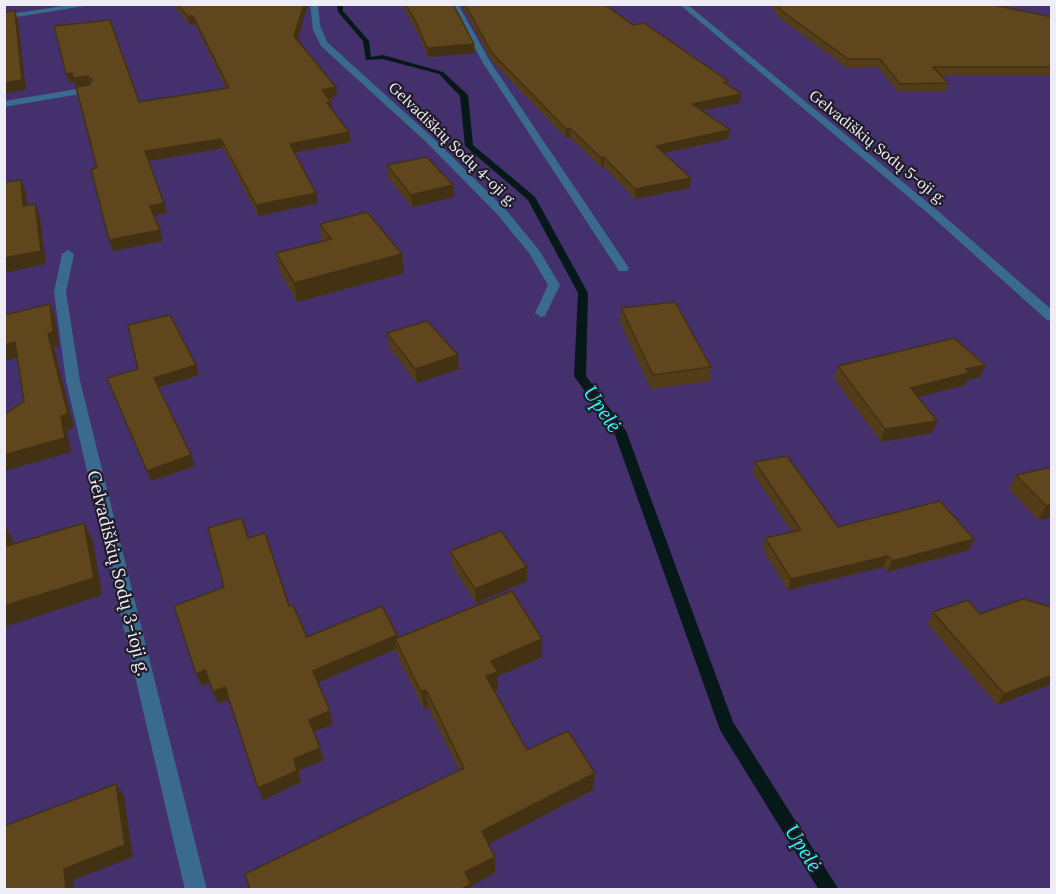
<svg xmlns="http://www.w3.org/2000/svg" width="1056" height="894" viewBox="0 0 1056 894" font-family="Lora,serif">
<rect width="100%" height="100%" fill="#292632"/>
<!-- green -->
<polygon fill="#43306c" points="5,5 1051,5 1051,889 5,890"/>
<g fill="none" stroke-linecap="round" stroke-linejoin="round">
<!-- stream -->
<polygon fill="#071818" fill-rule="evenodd" points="337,4 343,4 343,11 369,41 371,57 383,55 443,72 468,95 473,145 535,197 588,293 586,376 626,431 733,722 839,890 819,890 720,730 614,432 574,376 578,293 528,200 465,146 460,96 439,74 383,59 366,60 363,41 338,12"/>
<!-- minor -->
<g fill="#3a6b8f" fill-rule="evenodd">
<polygon points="75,4 97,4 4,19 4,15"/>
<polygon points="310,4 318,4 320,25 327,42 432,137 505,209 539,250 560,285 545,316 541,317 535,313 548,285 529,253 497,214 425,141 321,46 313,30"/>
<polygon points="451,4 458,4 491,63 629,268 627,271 619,271 617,268 483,63"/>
<polygon points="679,4 687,4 938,211 1052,310 1052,321 1047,320 930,215"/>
<polygon points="89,87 93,90 92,92 4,107 4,101"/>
<polygon points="68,250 74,254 66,292 80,381 207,890 185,890 66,381 54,292 62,254"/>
</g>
</g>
<!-- wall -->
<g fill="#533c18">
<polygon points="173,4 308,4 297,40 337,97 328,98 332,110 349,132 351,142 294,153 318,203 258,216 223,148 148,161 167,213 154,216 163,241 113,251 109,240 84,86 75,82 69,83 54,26 139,102 226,88 195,24 189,25"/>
<polygon points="401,4 453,4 474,44 475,53 428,57 415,28"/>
<polygon points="461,4 604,4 633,25 741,94 740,103 702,110 730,130 728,139 664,153 690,188 635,199 604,167 601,167 570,137 566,138 492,61"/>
<polygon points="761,4 989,4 1052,17 1052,76 941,76 948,83 945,92 898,92 878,67 847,68 780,18 770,5 763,6"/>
<polygon points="387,165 453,185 454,197 412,207 388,178"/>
<polygon points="320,224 402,254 404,273 297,302 280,272 276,253 322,242"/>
<polygon points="621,308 711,367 709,381 651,389 620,322"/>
<polygon points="387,333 459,369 417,383 389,347"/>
<polygon points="838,366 980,377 967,380 965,385 918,397 937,421 932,433 881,442 834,378"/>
<polygon points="755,462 838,527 974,539 969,550 887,572 883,567 788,590 763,549 765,538 792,532 753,473"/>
<polygon points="1052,467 1052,517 1038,520 1009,489 1016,475"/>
<polygon points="248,538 307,637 542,639 542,657 498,676 498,689 495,691 527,750 593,790 488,844 495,857 495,873 471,886 471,890 250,890 459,770 428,707 424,709 398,657 396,649 318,682 333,724 314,732 324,760 298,771 301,782 263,800 229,700 218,704 209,682 201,686 196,674 224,587"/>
<polygon points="450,551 527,581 476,603 452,565"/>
<polygon points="1052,607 1052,684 997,705 928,624 933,612 980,614"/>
</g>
<!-- shaded-wall -->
<g fill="#433114">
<polygon points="304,4 308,4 296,45 294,36"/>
<polygon points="15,11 18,20 26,90 4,94 4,83"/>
<polygon points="187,16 193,16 195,24 189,25"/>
<polygon points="474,44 475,53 428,57 427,48"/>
<polygon points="72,73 87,76 90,85 76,87 75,82 69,83 66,74"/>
<polygon points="336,87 337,97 323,99 322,90"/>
<polygon points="741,94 740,103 690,113 692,104"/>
<polygon points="331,102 333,112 327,103"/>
<polygon points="570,128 570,137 566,138 566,129"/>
<polygon points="730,130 728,139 655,155 656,146"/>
<polygon points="349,132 351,142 291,153 290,144"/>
<polygon points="221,139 223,148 148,161 145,151"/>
<polygon points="604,157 604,167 601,167 601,158"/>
<polygon points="691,178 690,188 635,199 635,189"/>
<polygon points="21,180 26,192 29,219 23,206"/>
<polygon points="453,185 454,197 412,207 411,195"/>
<polygon points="316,193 318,203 258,216 256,205"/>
<polygon points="164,203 167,213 153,216 150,206"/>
<polygon points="35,204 40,217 46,264 4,273 4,258"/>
<polygon points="160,230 163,241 113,251 109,240"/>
<polygon points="402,254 404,273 297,302 294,283"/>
<polygon points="50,304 55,317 59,346 54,347 74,428 67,430 71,452 4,471 4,455 61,416 48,334"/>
<polygon points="15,342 22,356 4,361 4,345"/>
<polygon points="458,355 459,369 417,383 415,369"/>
<polygon points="196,365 199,375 157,388 154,378"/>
<polygon points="985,365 980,377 967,380 965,385 906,400 911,388 966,369"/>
<polygon points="937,421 932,433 881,442 885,429"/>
<polygon points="191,455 195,466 151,481 147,471"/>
<polygon points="1052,505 1052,517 1038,520 1046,506"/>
<polygon points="84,523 93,541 102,595 4,627 4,606"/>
<polygon points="6,528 16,546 7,546"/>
<polygon points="974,539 969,550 887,572 892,561"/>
<polygon points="888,556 883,567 788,590 791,579"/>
<polygon points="527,567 527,581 476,603 475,589"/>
<polygon points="397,635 399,648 395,639 396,649 317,683 313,671"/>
<polygon points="542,639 542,657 498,676 498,689 487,694 486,676 491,661"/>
<polygon points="205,670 210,682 201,686 196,674"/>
<polygon points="1052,675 1052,684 997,705 1004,694"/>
<polygon points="225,687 229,699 218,704 213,692"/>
<polygon points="426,690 428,707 424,709 421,692"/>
<polygon points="330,711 333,724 313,732 309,720"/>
<polygon points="320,748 324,760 298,771 301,782 263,800 258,788 294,759"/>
<polygon points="595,773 593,790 483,847 482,831"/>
<polygon points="116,784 124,796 133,857 73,880 74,890 66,890 64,869"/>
<polygon points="495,857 495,873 471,886 471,890 460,890 465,872"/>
</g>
<!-- building -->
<g fill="#60461c" stroke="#433114" stroke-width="1.5">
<polygon points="177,4 304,4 294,36 336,87 322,90 331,102 327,103 349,132 290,144 316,193 256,205 221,139 145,151 164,203 150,206 160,230 109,240 91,169 97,168 76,87 89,85 92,80 87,76 73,78 72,73 66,74 54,26 110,20 139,102 229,88 193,16 187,16"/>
<polygon points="405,4 453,4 474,44 427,48 415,20"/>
<polygon points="465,4 604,4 633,25 644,23 728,81 724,82 741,94 692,104 730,130 656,146 691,178 635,189 604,157 601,158 570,128 566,129 492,53"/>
<polygon points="777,4 989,4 1052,17 1052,67 933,67 948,83 900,84 880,59 848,59 782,11"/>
<polygon points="15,11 22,80 4,83 4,12"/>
<polygon points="427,157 453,185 411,195 387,165"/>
<polygon points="21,180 23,206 35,204 41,251 4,258 4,182"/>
<polygon points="367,212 402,254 294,283 276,253 331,239 320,224"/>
<polygon points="675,302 711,367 653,375 621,308"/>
<polygon points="50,304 53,332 48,334 68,414 61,416 65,438 4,455 4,415 24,401 15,342 4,345 4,315"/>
<polygon points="170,315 196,365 154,378 191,455 147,471 107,378 138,369 128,325"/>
<polygon points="427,321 458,355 415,369 387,333"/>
<polygon points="954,338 985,365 966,369 969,373 911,388 937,421 885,429 838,366"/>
<polygon points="787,456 838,527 940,501 974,539 892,561 888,556 791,579 765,538 801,530 755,462"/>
<polygon points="1052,467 1052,505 1046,506 1016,475"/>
<polygon points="242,518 248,538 265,533 289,606 293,605 307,637 382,606 397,635 313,671 330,711 309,720 320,748 294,759 297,771 258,788 225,687 213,692 205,670 196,674 174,606 224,587 208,528"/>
<polygon points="84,523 94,578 4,606 4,528 6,528 7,546"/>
<polygon points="501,531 527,567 475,589 450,551"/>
<polygon points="512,591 542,639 491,661 498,672 486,676 527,750 568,731 595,773 482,831 495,857 465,872 471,884 460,890 250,890 245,874 464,768 426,690 421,692 395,639"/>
<polygon points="1023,599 1052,607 1052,675 1004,694 933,612 968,600 980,614"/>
<polygon points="116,784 125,845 64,869 66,890 4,890 4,826"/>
</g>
<g text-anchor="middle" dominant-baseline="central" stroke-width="4.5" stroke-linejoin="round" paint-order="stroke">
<!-- far-street labels -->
<g font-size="15" fill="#eeecf5" stroke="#1f1c28">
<text transform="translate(453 144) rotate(44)">Gelvadiškių Sodų 4-oji g.</text>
<text transform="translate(878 147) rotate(39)">Gelvadiškių Sodų 5-oji g.</text>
</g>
<!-- street labels -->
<g font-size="18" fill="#eeecf5" stroke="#1f1c28">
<text transform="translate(119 573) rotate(76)">Gelvadiškių Sodų 3-ioji g.</text>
</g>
<!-- water labels -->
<g font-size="20" font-style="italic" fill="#34f7fc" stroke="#1f1c28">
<text transform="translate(603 409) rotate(56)">Upelė</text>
<text transform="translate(804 848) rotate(58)">Upelė</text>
</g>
</g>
<!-- border -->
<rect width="1056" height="894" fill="none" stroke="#eeecf5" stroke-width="12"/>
</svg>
